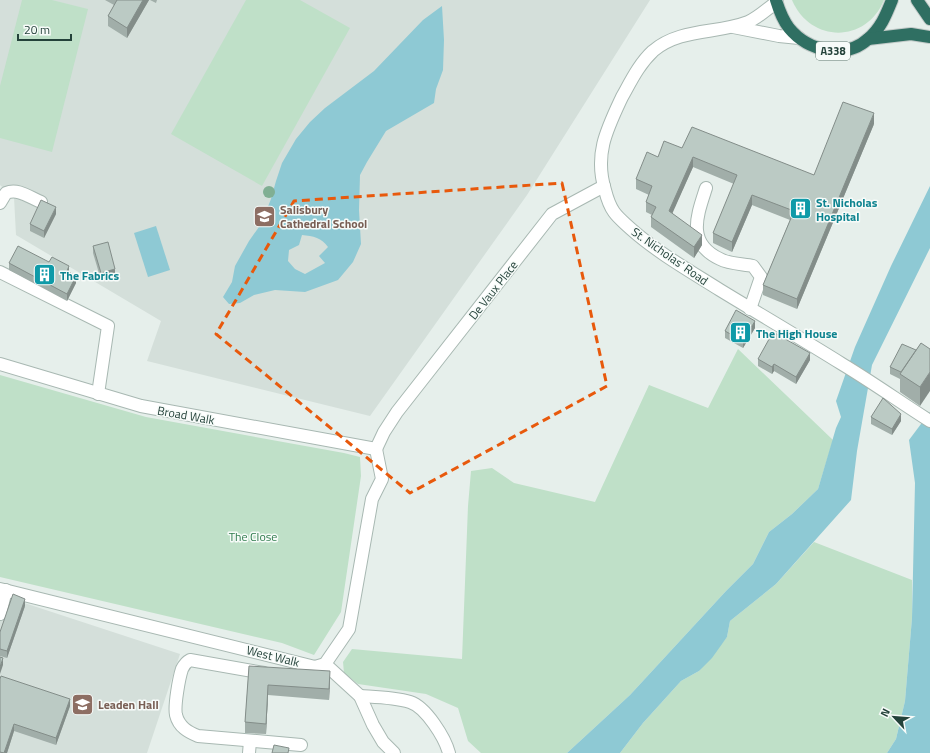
<svg xmlns="http://www.w3.org/2000/svg" width="930" height="753" viewBox="0 0 930 753" font-family="'Titillium Web',sans-serif">
<rect width="100%" height="100%" fill="#e6efeb"/>
<!-- built -->
<g fill="#d4dfda">
<polygon points="0,0 650,0 527,195 370,416 147,361 161,321 16,235 14,197 0,185"/>
<polygon points="0,595 180,654 147,753 0,753"/>
</g>
<!-- green -->
<g fill="#bfe0c8">
<polygon points="22,0 52,0 88,9 52,152 0,138 0,86"/>
<polygon points="246,0 300,0 350,28 262,186 171,134"/>
<path d="M792,0H884C866,44 810,43 792,0Z"/>
<polygon points="738,349 833,440 818,489 792,514 769,532 753,564 726,591 630,695 567,753 481,753 468,741 458,708 426,694 358,684 344,673 343,662 352,649 462,659 468,506 471,471 492,468 514,483 595,502 649,385 708,408"/>
<polygon points="0,375 146,417 344,453 360,457 361,476 341,612 314,655 282,643 0,577"/>
<polygon points="814,542 912,580 912,618 905,701 896,739 887,753 620,753 643,723 681,681 699,671 727,637 730,621 776,584"/>
</g>
<!-- water -->
<g fill="#8ec9d4" fill-rule="evenodd">
<path d="M442,6L444,40L443,70L436,89L434,103L386,131L367,162L360,175L359,210L361,244L353,262L338,280L305,292L275,290L254,295L240,303L229,304L223,297L232,282L235,266L249,241L261,224L271,199L276,181L282,163L296,139L310,122L325,108L374,71L423,20ZM302,235C313,236 322,238 328,247L319,256L325,263L305,274L295,269L288,261L289,250L299,245Z"/>
<polygon points="930,186 930,248 872,365 857,451 851,500 776,584 730,621 727,637 712,658 699,671 681,681 643,723 620,753 567,753 630,695 726,591 753,564 769,532 792,514 818,489 836,428 841,417 836,401 855,347 891,266"/>
<polygon points="156,226 170,270 148,277 134,233"/>
<polygon points="930,412 930,753 887,753 896,739 905,701 912,618 915,483 909,440"/>
</g>
<g fill="none" stroke-linecap="round" stroke-linejoin="round">
<defs>
<g id="minor">
<path d="M777,2C768,8 758,18 748,22C717,34 680,28 653,51C639,64 631,81 622,97C607,129 594,154 605,190C607,198 609,205 614,212C619,219 626,224 631,229C658,253 690,271 720,290C761,315 802,339 842,364C872,382 900,402 930,421"/>
<polyline points="733,27 779,36 799,38"/>
<path d="M706,188C697,216 686,243 720,259C729,264 743,264 753,266L761,277L750,309"/>
<path d="M0,203L6,193C18,188 29,197 41,202"/>
<polyline points="0,272 108,326 98,394"/>
<polyline points="0,364 141,406 376,449"/>
<polyline points="376,449 384,432 397,412 552,214 604,186"/>
<polyline points="0,589 315,667 325,664 349,629 372,499 382,479 376,449"/>
<polyline points="0,614 6,590"/>
<polyline points="325,664 360,696 373,725 383,742 394,753"/>
<path d="M264,673L190,660C186,662 184,665 182,669C179,678 174,706 176,715C179,727 188,732 198,736L301,745"/>
<path d="M360,696C377,697 394,697 410,702C426,707 445,738 449,753"/>
<polyline points="249,753 250,741"/>
</g>
<g id="highway">
<path d="M776,0C779,10 783,20 789,28C808,51 845,60 868,39C881,28 886,15 892,0"/>
<polyline points="917,0 930,19"/>
<polyline points="868,39 911,34 930,37"/>
</g>
</defs>
<!-- minor casing -->
<use href="#minor" stroke="#a8b8b2" stroke-width="14"/>
<!-- highway casing -->
<use href="#highway" stroke="#c2cac8" stroke-width="14"/>
<!-- minor -->
<use href="#minor" stroke="#fff" stroke-width="12"/>
<!-- highway -->
<use href="#highway" stroke="#2f6f62" stroke-width="12"/>
</g>
<!-- trees -->
<circle fill="#80af93" cx="269" cy="192" r="6"/>
<!-- wall -->
<g fill="#a1aea9">
<polygon points="105,0 149,0 127,38 108,26 108,16 114,5"/>
<polygon points="150,0 157,0 156,3"/>
<polygon points="874,124 797,309 763,295 763,285 790,220 752,205 732,252 713,243 713,233 734,184 693,167 672,213 702,245 694,258 651,227 651,217 652,215 646,212 646,202 649,195 636,189 636,179 658,157 682,148 814,175"/>
<polygon points="56,214 44,238 30,231 30,224"/>
<polygon points="93,246 115,276 101,280 93,253"/>
<polygon points="9,263 69,273 76,283 67,301 9,270"/>
<polygon points="755,328 743,348 725,338 725,331"/>
<polygon points="921,343 920,406 900,392 900,379 890,374 890,367 916,350"/>
<polygon points="758,359 810,360 796,384 774,371 772,374 758,366"/>
<polygon points="871,417 901,421 892,435 871,424"/>
<polygon points="25,606 7,658 0,656 0,632"/>
<polygon points="249,666 330,681 329,700 268,695 266,734 245,733 245,722"/>
<polygon points="0,679 70,706 56,745 14,731 7,753 0,753"/>
</g>
<!-- shaded-wall -->
<g fill="#838d89">
<polygon points="143,0 149,0 127,38 127,28"/>
<polygon points="874,113 874,124 797,309 797,299"/>
<polygon points="693,157 693,167 669,221 669,211"/>
<polygon points="752,195 752,205 732,252 732,242"/>
<polygon points="56,207 56,214 44,238 44,231"/>
<polygon points="702,235 702,245 694,258 694,247"/>
<polygon points="69,266 69,273 67,271"/>
<polygon points="115,269 115,276 101,280 101,273"/>
<polygon points="76,276 76,283 67,301 67,294"/>
<polygon points="755,321 755,328 743,348 743,341"/>
<polygon points="810,353 810,360 796,384 796,377"/>
<polygon points="774,364 774,371 772,374 772,367"/>
<polygon points="930,372 930,391 920,406 920,387"/>
<polygon points="901,414 901,421 892,435 892,429"/>
<polygon points="25,599 25,606 7,658 7,651"/>
<polygon points="3,658 3,665 0,674 0,667"/>
<polygon points="330,671 330,681 329,700 329,689"/>
<polygon points="268,685 268,695 266,734 266,724"/>
<polygon points="70,699 70,706 56,745 56,738"/>
<polygon points="14,724 14,731 7,753 4,753"/>
</g>
<!-- building -->
<g fill="#bbcac4" stroke="#838d89">
<polygon points="117,0 143,0 127,28 108,16"/>
<polygon points="843,102 874,113 797,299 763,285 794,211 752,195 732,242 713,233 737,175 693,157 669,211 702,235 694,247 651,217 656,207 646,202 652,186 636,179 647,152 658,157 664,141 682,148 692,127 814,175"/>
<polygon points="41,200 56,207 44,231 30,224"/>
<polygon points="108,242 115,269 101,273 93,246"/>
<polygon points="18,246 49,262 52,257 69,266 67,271 76,276 67,294 9,263"/>
<polygon points="736,310 755,321 743,341 725,331"/>
<polygon points="773,332 810,353 796,377 774,364 772,367 758,359"/>
<polygon points="921,343 930,349 930,372 920,387 900,374"/>
<polygon points="902,344 916,350 901,372 890,367"/>
<polygon points="883,398 901,414 892,429 871,417"/>
<polygon points="13,594 25,599 7,651 0,649 0,632"/>
<polygon points="0,657 3,658 0,667"/>
<polygon points="249,666 330,671 329,689 268,685 266,724 245,722"/>
<polygon points="1,676 70,699 56,738 14,724 4,753 0,752 0,679"/>
<polygon points="274,745 289,748 288,753 272,753"/>
</g>
<!-- marked area -->
<path fill="none" stroke="#e8590c" stroke-width="3" stroke-dasharray="8 5" stroke-linejoin="round" d="M562,183L607,386L410,493L216,334L294,201Z"/>
<!-- icons -->
<defs>
<symbol id="building-square" viewBox="-11 -11 22 22"><rect x="-9" y="-9" width="18" height="18" rx="4" fill="#0f9aa8" stroke="#f7fbf9"/><path d="M-4-6H4V6H1V3H-1V6H-4ZM-2.5-4.3h1.7v1.8h-1.7ZM.8-4.3h1.7v1.8H.8ZM-2.5-1h1.7V.8h-1.7ZM.8-1h1.7V.8H.8Z" fill="#fff"/></symbol>
<symbol id="school-square" viewBox="-11 -11 22 22"><rect x="-9" y="-9" width="18" height="18" rx="4" fill="#8d6e63" stroke="#f7fbf9"/><path d="M0-5L7-2L0 1L-7-2ZM-4 1L0 2.5L4 1V4Q0 6-4 4Z" fill="#fff"/></symbol>
</defs>
<g fill-rule="evenodd">
<use href="#building-square" x="788" y="196" width="25" height="25"/>
<use href="#school-square" x="252" y="204" width="25" height="25"/>
<use href="#building-square" x="32" y="262" width="25" height="25"/>
<use href="#building-square" x="728" y="320" width="25" height="25"/>
<use href="#school-square" x="70" y="692" width="25" height="25"/>
</g>
<g text-anchor="middle" dominant-baseline="central" stroke-width="3" stroke-linejoin="round" paint-order="stroke">
<!-- shield labels -->
<rect fill="#f7fbf9" stroke="#637a73" stroke-width="1" x="816" y="42" width="34" height="18" rx="3"/>
<g font-size="11" font-weight="bold" fill="#24423a">
<text x="833" y="51">A338</text>
</g>
<!-- culture labels -->
<g font-size="12" font-weight="bold" fill="#0d838f" stroke="#f7fbf9" text-anchor="start">
<text x="816" y="202">St. Nicholas<tspan x="816" dy="14">Hospital</tspan></text>
<text x="60" y="275">The Fabrics</text>
<text x="756" y="333">The High House</text>
</g>
<!-- education labels -->
<g font-size="12" font-weight="bold" fill="#785e54" stroke="#f7fbf9" text-anchor="start">
<text x="280" y="209">Salisbury<tspan x="280" dy="14">Cathedral School</tspan></text>
<text x="98" y="704">Leaden Hall</text>
</g>
<!-- street labels -->
<g font-size="12" fill="#24423a" stroke="#f7fbf9">
<text transform="translate(670 256) rotate(35)">St. Nicholas' Road</text>
<text transform="translate(493 290) rotate(-52)">De Vaux Place</text>
<text transform="translate(186 415) rotate(10)">Broad Walk</text>
<text transform="translate(273 656) rotate(14)">West Walk</text>
</g>
<!-- park labels -->
<g font-size="12" fill="#2d7a4b" stroke="#f7fbf9">
<text x="253" y="536">The Close</text>
</g>
</g>
<!-- north arrow -->
<g transform="translate(894 717) rotate(296)" stroke="#f7fbf9" stroke-width="3" paint-order="stroke">
<path d="M0-3L7 15L0 10L-7 15Z" fill="#24423a"/>
<text y="-6" font-size="11" font-weight="bold" text-anchor="middle" fill="#24423a">N</text>
</g>
<!-- scale -->
<path d="M18 34v6h53v-6" fill="none" stroke="#24423a" stroke-width="2"/>
<text x="24" y="34" font-size="12" fill="#24423a" stroke="#f7fbf9" stroke-width="3" paint-order="stroke">20 m</text>
</svg>
